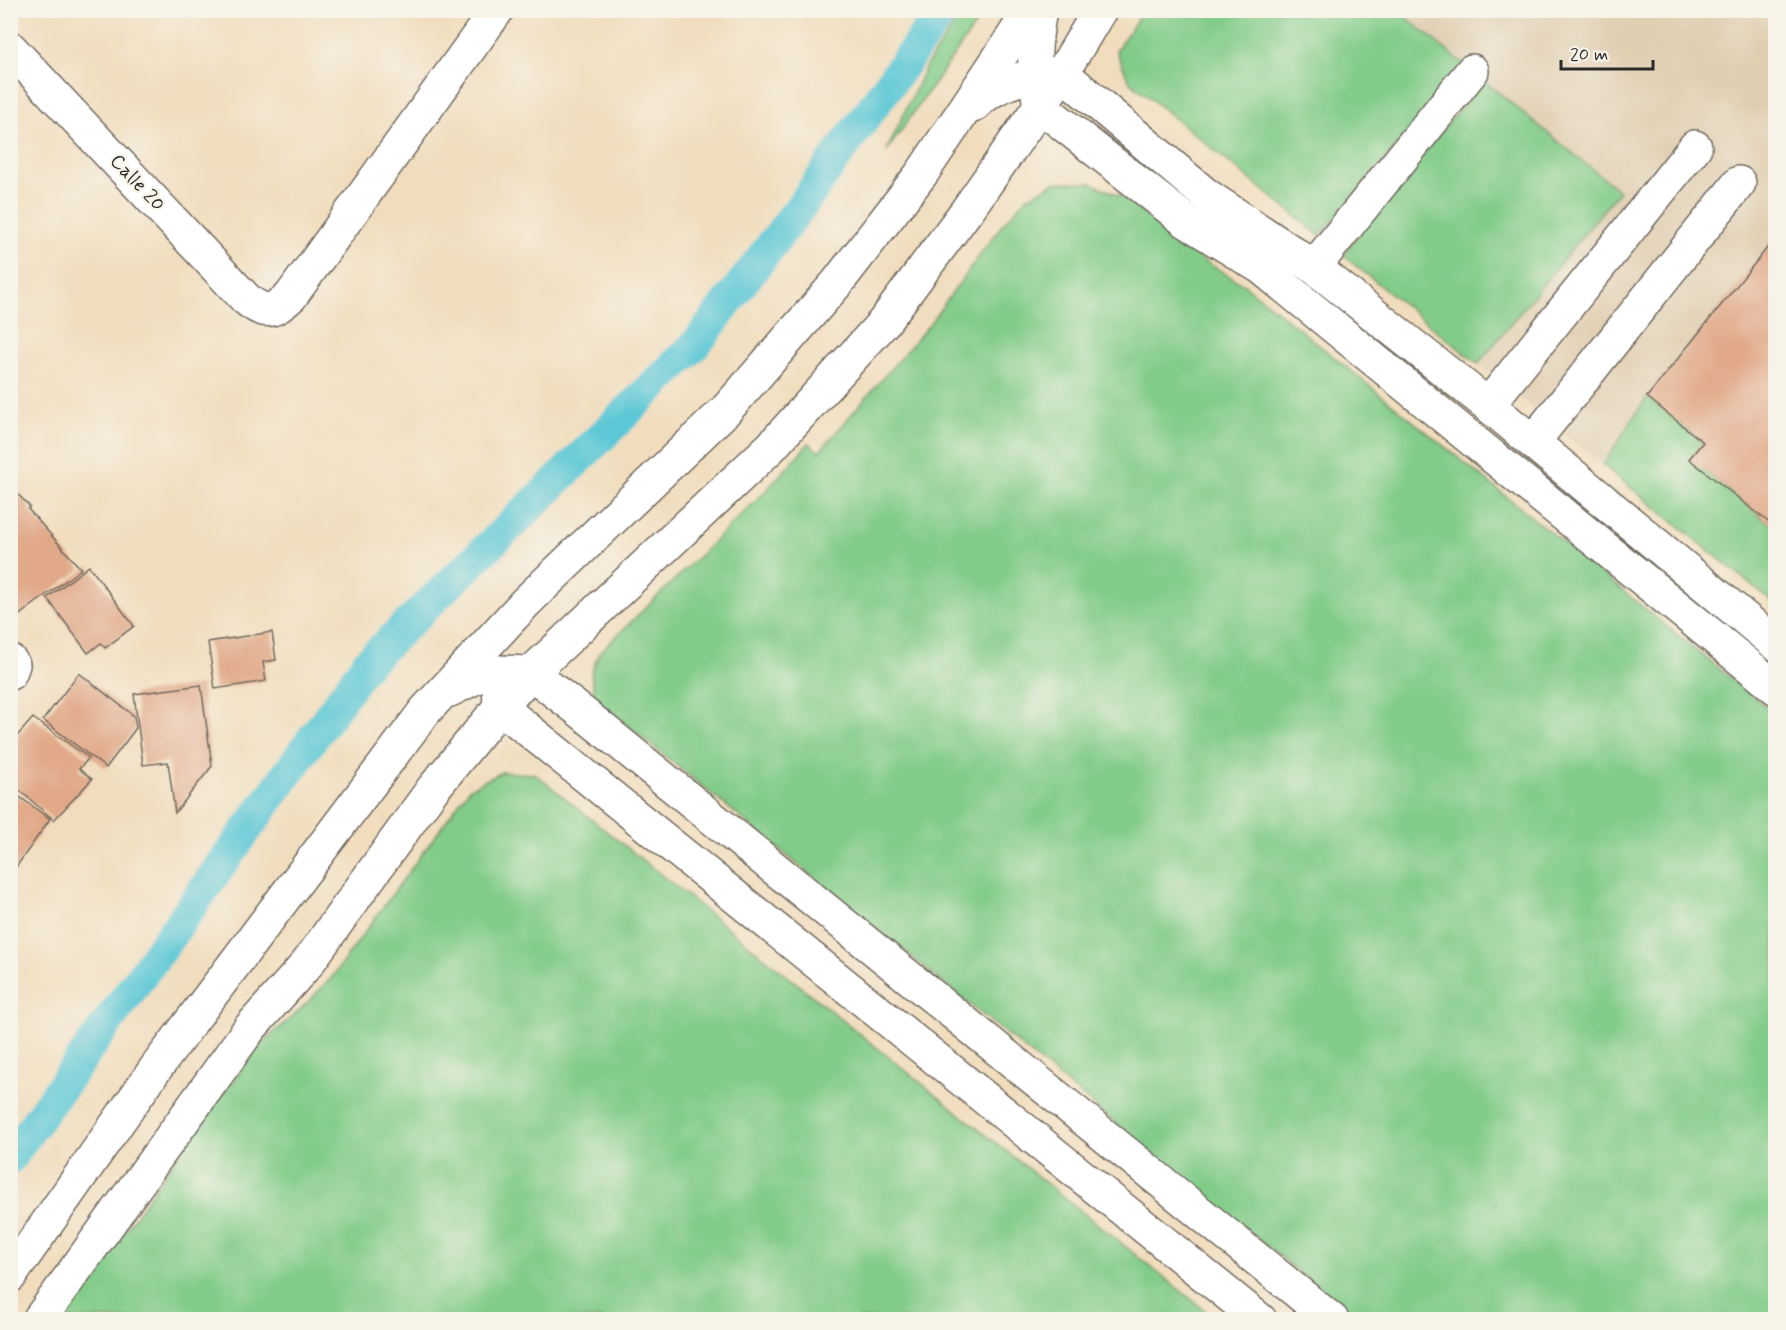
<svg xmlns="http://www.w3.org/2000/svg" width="1786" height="1330" viewBox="0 0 1786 1330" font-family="Mynerve,sans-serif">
<rect width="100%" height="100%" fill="#f7f3e8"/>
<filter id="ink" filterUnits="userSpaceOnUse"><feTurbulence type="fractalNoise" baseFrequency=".0167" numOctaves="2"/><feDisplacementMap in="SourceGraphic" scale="12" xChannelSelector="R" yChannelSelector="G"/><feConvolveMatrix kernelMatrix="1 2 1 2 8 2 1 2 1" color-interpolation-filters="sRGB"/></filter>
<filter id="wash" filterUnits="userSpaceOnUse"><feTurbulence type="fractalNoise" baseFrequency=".008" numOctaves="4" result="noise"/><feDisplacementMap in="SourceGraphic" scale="24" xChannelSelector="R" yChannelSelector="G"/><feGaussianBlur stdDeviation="1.35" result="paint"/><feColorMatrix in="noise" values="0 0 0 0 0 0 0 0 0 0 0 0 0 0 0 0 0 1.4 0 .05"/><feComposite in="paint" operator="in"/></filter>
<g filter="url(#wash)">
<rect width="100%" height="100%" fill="#f1ddbd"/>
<!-- built -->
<polygon fill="#e0ceb1" points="1143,11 1775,11 1775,604 1478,364 1129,81 1116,50"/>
<!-- green -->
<g fill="#82cc89" stroke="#567c5a" stroke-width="1.5">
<polygon points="1397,10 1465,65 1320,236 1129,81 1116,50 1143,11"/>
<polygon points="963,11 985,11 886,152 926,66"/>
<polygon points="1483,80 1619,191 1478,364 1345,257 1346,250"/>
<polygon points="1056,182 1091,183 1121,196 1201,259 1246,286 1775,714 1775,1319 1356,1319 595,699 591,673 599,653 765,492 809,443 819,452 928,326 1002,225 1026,198"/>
<polygon points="1647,397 1703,442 1690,459 1775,528 1775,604 1603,465"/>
<polygon points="502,772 535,774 1216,1319 63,1319 186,1144 260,1045 307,1003 332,977 470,788"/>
</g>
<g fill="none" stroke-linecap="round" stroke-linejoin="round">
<!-- canal -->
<polyline stroke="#5cc7d6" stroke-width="32" points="10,1158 367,663 541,496 696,344 801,206 943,10"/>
</g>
<g id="blocks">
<!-- building -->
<g fill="#e1a988">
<polygon points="1776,237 1776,528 1689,459 1703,442 1647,397"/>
<polygon points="10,486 30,507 28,509 81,569 10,622"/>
<polygon points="89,566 134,626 105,648 101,643 88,653 47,598"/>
<polygon points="272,632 276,660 263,662 266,681 215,689 208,642"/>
<polygon points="79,673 134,716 136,728 106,768 43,720"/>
<polygon points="201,685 212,766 175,813 168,762 143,765 134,694"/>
<polygon points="33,718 89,758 79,769 92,779 54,820 10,782 10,744"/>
<polygon points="10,790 50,819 14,870 10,868"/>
</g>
</g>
</g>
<g filter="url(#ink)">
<use href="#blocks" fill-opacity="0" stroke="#70695e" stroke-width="1.5"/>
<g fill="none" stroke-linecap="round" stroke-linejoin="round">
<defs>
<g id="minor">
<path d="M1040,10C1033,48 1033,68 1040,106L1186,221L1262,268L1776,688"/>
<path d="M10,48L246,299C265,315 273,312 291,296L497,10"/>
<path d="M973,106C997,81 1029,75 1062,73L1206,195L1314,267L1488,405L1776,644"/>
<polyline points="1314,267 1472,71"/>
<polyline points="1488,405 1695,147"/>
<polyline points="1533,442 1739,183"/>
<polyline points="10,661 13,665 10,673"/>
<polyline points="499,684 500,707 1260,1320"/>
<polyline points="450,690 478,676 499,672 531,673 584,714 1332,1320"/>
<polyline points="10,1276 156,1068 425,711 526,602 726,410 837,283 922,173 1031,10"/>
<polyline points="39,1320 250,1028 307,964 432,790 500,707 531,673 771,447 884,322 968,209 1040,106 1062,73 1100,10"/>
</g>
</defs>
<!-- minor casing -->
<use href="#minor" stroke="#70695e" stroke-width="36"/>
<!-- minor -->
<use href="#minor" stroke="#fff" stroke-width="33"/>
</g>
</g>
<g text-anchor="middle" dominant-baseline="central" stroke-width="4.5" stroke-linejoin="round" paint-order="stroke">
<!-- street labels -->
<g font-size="20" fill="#2b2b2b" stroke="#f7f3e8">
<text transform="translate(137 183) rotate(47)">Calle 20</text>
</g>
</g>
<!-- margin -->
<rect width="1786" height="1330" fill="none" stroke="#f7f3e8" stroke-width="36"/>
<!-- scale -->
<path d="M1561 60v9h92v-9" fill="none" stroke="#2b2b2b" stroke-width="3"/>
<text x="1570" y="60" font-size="18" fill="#2b2b2b" stroke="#f7f3e8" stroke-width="4.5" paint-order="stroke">20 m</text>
</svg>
